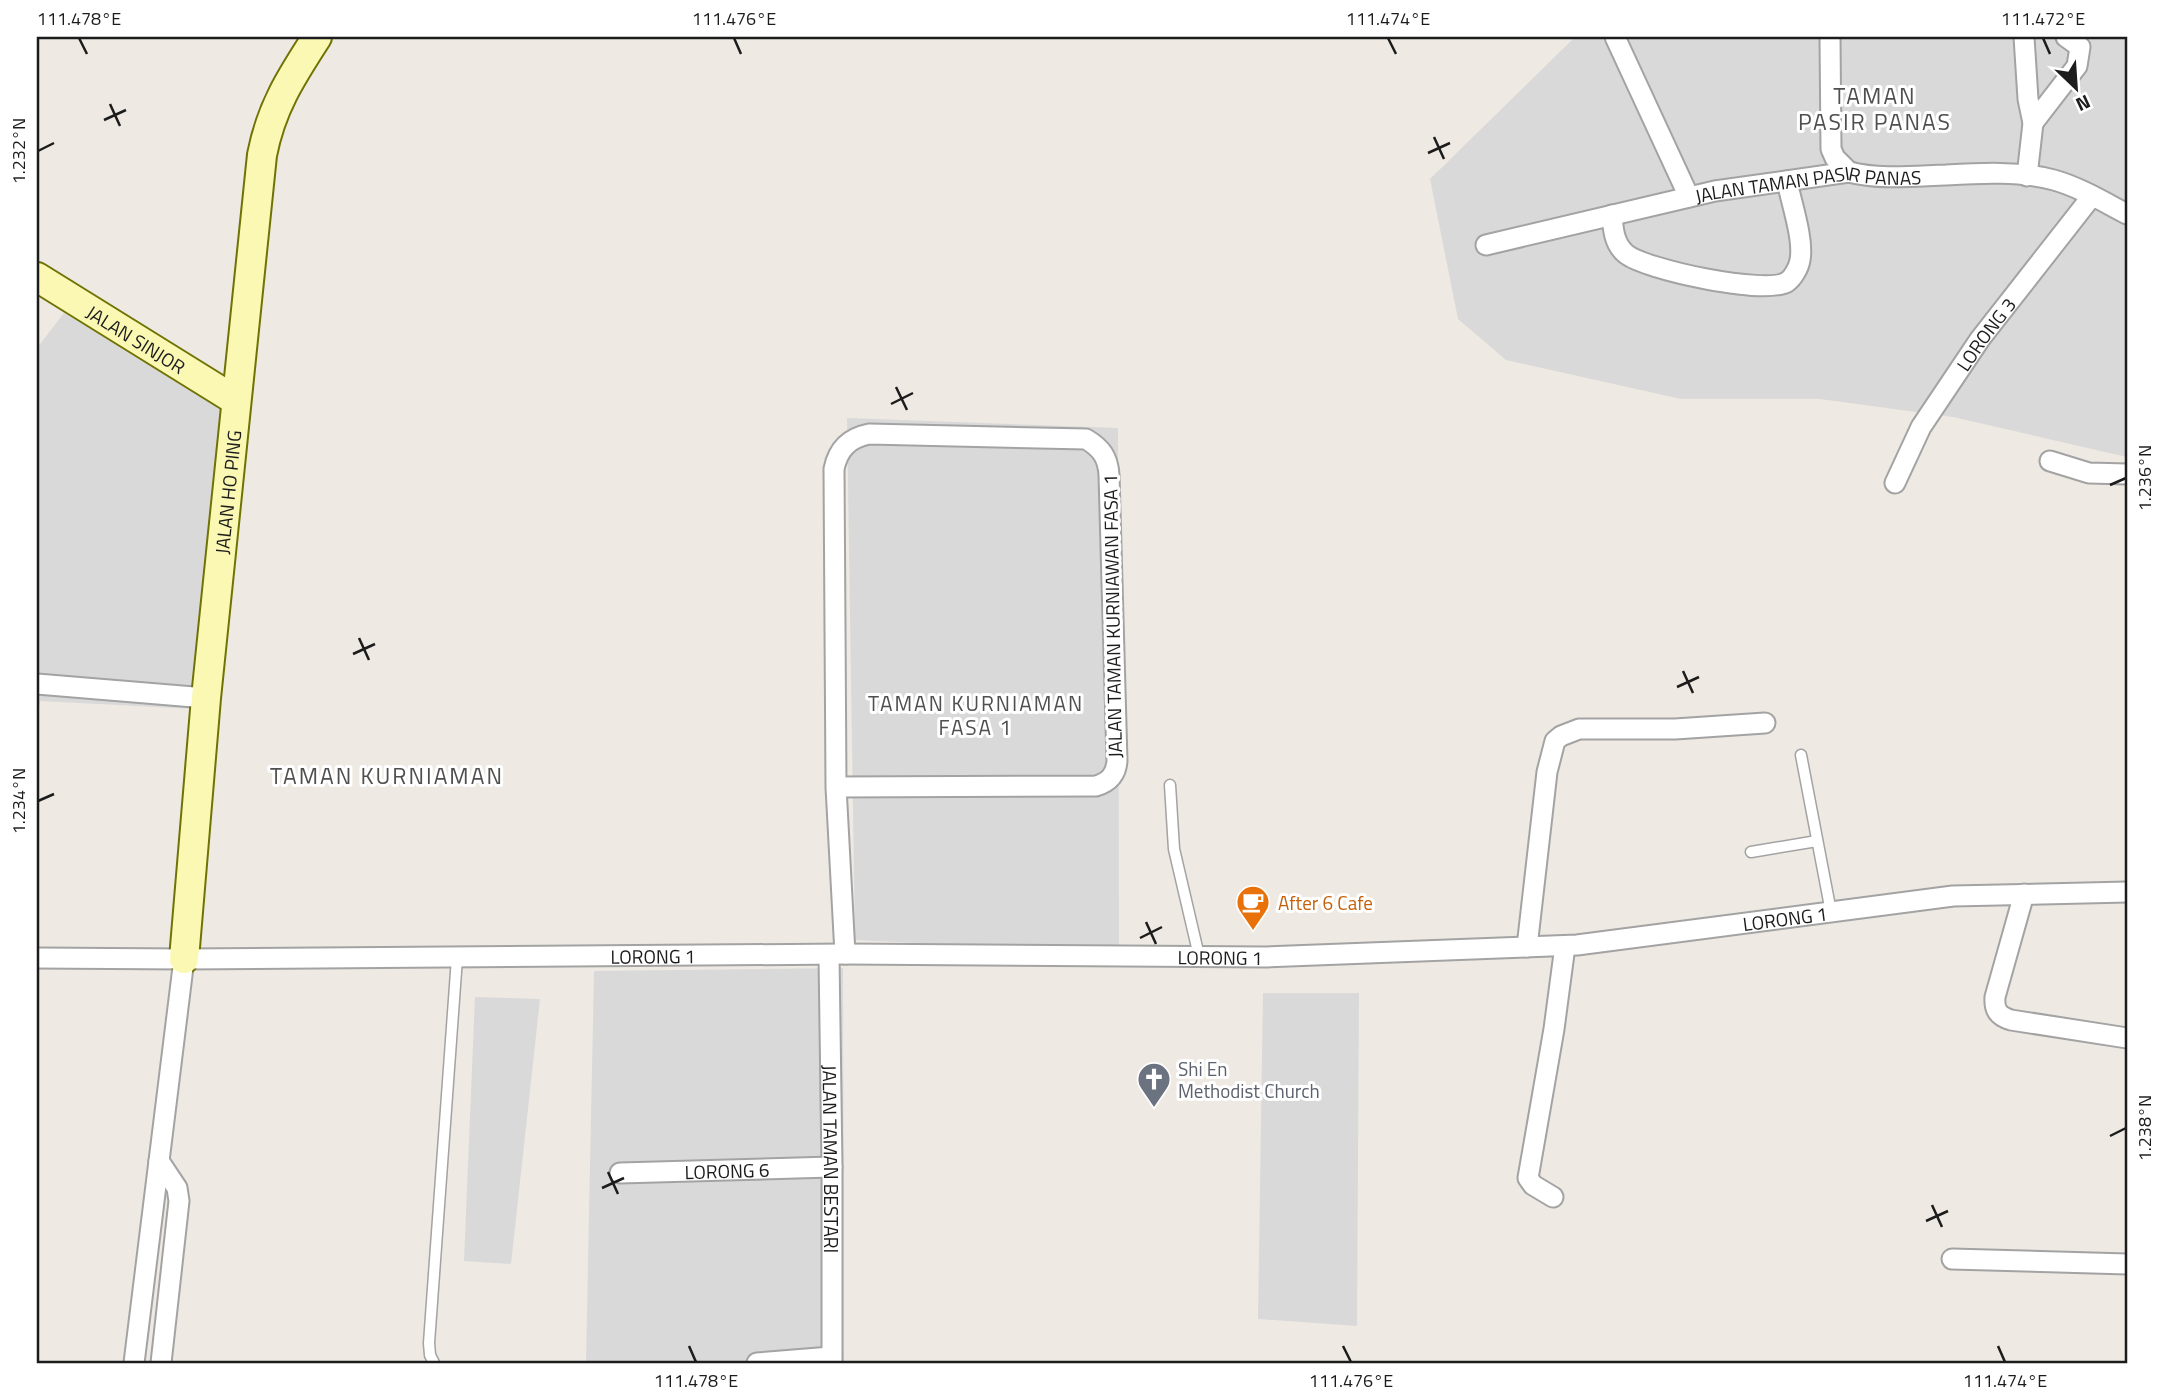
<svg xmlns="http://www.w3.org/2000/svg" width="2164" height="1400" viewBox="0 0 2164 1400" font-family="'Titillium Web',sans-serif">
<rect width="100%" height="100%" fill="#eee9e2"/>
<!-- residential -->
<g fill="#dad9d9">
<polygon points="1575,37 2127,37 2127,457 1953,417 1820,399 1681,399 1506,360 1458,319 1430,179"/>
<polygon points="64,313 223,406 195,709 40,701 37,723 37,348"/>
<polygon points="847,418 1118,428 1119,946 979,946 855,940"/>
<polygon points="843,968 844,1363 586,1363 594,971"/>
<polygon points="1263,993 1359,993 1357,1326 1258,1319"/>
<polygon points="475,997 540,999 511,1264 464,1261"/>
</g>
<g fill="none" stroke-linecap="round" stroke-linejoin="round">
<defs>
<g id="lane">
<polyline points="1801,755 1831,912"/>
<polyline points="1170,785 1174,849 1199,956"/>
<polyline points="1751,852 1817,841"/>
<polyline points="434,1363 430,1355 429,1343 457,958"/>
</g>
<g id="street">
<polyline points="1615,37 1689,197"/>
<polyline points="1830,37 1831,149 1835,158 1849,172"/>
<polyline points="2024,37 2028,99 2033,123 2027,176"/>
<polyline points="2033,123 2077,66 2080,47 2066,37"/>
<path d="M1612,215C1613,229 1614,244 1626,254C1646,270 1765,295 1787,282C1793,278 1799,267 1800,260C1804,239 1791,202 1787,181"/>
<path id="s1" d="M1486,245L1715,191L1849,172C1880,180 1915,176 1946,175C1981,173 2020,171 2054,180C2079,187 2104,202 2127,214"/>
<polyline points="2050,461 2089,473 2127,474"/>
<path id="s2" d="M1895,483L1921,427L1980,339L2092,196"/>
<polyline points="37,684 206,698"/>
<path d="M836,787L1096,786C1109,782 1116,775 1117,761L1109,475C1108,457 1101,448 1086,439L869,434C849,438 838,449 834,469L836,787L845,954"/>
<path d="M2024,894L1995,997C1994,1010 1998,1016 2011,1020L2127,1038"/>
<polyline points="1527,947 1547,772 1555,741 1561,736 1579,729 1675,729 1765,723"/>
<path id="s3" d="M829,956L832,1167V1363"/>
<path id="s4" d="M37,958L184,959L845,954L1266,957L1577,945L1953,896L2127,892"/>
<polyline points="159,1161 177,1188 179,1201 161,1363"/>
<path id="s5" d="M620,1173L832,1167"/>
<polyline points="1553,1197 1533,1185 1528,1178 1554,1029 1565,946"/>
<polyline points="1952,1259 2127,1264"/>
<polyline points="134,1363 184,959"/>
<polyline points="757,1363 831,1357"/>
</g>
<g id="secondary">
<path id="s6" d="M37,277L235,400"/>
<path id="s7" d="M184,959L206,698L262,155C271,108 291,77 317,37"/>
</g>
</defs>
<!-- lane casing -->
<use href="#lane" stroke="#a3a3a3" stroke-width="13"/>
<!-- street casing -->
<use href="#street" stroke="#a3a3a3" stroke-width="23"/>
<!-- secondary casing -->
<use href="#secondary" stroke="#6f7303" stroke-width="32"/>
<!-- lane -->
<use href="#lane" stroke="#fff" stroke-width="10"/>
<!-- street -->
<use href="#street" stroke="#fff" stroke-width="19"/>
<!-- secondary -->
<use href="#secondary" stroke="#faf8b3" stroke-width="28"/>
</g>
<!-- ticks -->
<path fill="none" stroke="#1c1c1c" stroke-width="2.5" d="M79,38L87,54M734,38L741,54M1388,38L1396,54M2043,38L2050,54M110,104L120,126M104,120L126,110M1434,137L1444,159M38,151L54,143M1428,153L1450,143M896,387L907,410M891,404L913,393M2110,485L2126,478M359,638L369,660M353,654L375,644M1683,671L1693,693M1677,687L1699,677M38,801L54,794M1146,922L1156,944M1140,938L1162,927M2110,1136L2126,1128M608,1172L618,1194M602,1188L624,1178M1932,1205L1942,1227M1926,1221L1948,1211M689,1346L696,1362M1343,1346L1351,1362M1998,1346L2005,1362"/>
<!-- icons -->
<defs>
<symbol id="cafe-pin" viewBox="-11 -11 22 30"><path d="M0 17L-7.5 6A9.5 9.5 0 1 1 7.5 6Z" fill="#e8710a" stroke="#fff"/><path d="M-5.5-4.5H6V0H3Q3 3.5 0 3.5H-2.5Q-5.5 3.5-5.5 0ZM3-3.2v2h1.7v-2ZM-6 4.5H4V6H-6Z" fill="#fff"/></symbol>
<symbol id="church-pin" viewBox="-11 -11 22 30"><path d="M0 17L-7.5 6A9.5 9.5 0 1 1 7.5 6Z" fill="#6b7280" stroke="#fff"/><path d="M-1.2-6h2.4v3.5h3.3v2.4h-3.3V6h-2.4V-.1h-3.3v-2.4h3.3Z" fill="#fff"/></symbol>
</defs>
<g fill-rule="evenodd">
<use href="#cafe-pin" x="1234" y="883" width="38" height="52"/>
<use href="#church-pin" x="1135" y="1060" width="38" height="52"/>
</g>
<g text-anchor="middle" dominant-baseline="central" stroke-width="6" stroke-linejoin="round" paint-order="stroke">
<!-- street labels -->
<g font-size="19" fill="#1c1c1c" stroke="#fff">
<text stroke="none"><textPath href="#s1" startOffset="329">JALAN TAMAN PASIR PANAS</textPath></text>
<text stroke="none"><textPath href="#s2" startOffset="175">LORONG 3</textPath></text>
<text stroke="none"><textPath href="#s6" startOffset="117">JALAN SINJOR</textPath></text>
<text stroke="none"><textPath href="#s7" startOffset="469">JALAN HO PING</textPath></text>
<text transform="translate(1112 616) rotate(-91)">JALAN TAMAN KURNIAWAN FASA 1</text>
<text stroke="none"><textPath href="#s4" startOffset="1750">LORONG 1</textPath></text>
<text stroke="none"><textPath href="#s4" startOffset="1183">LORONG 1</textPath></text>
<text stroke="none"><textPath href="#s4" startOffset="616">LORONG 1</textPath></text>
<text stroke="none"><textPath href="#s3" startOffset="203">JALAN TAMAN BESTARI</textPath></text>
<text stroke="none"><textPath href="#s5" startOffset="107">LORONG 6</textPath></text>
</g>
<!-- food labels -->
<g font-size="19" fill="#c56008" stroke="#fff" text-anchor="start">
<text x="1278" y="902">After 6 Cafe</text>
</g>
<!-- worship labels -->
<g font-size="19" fill="#5b616d" stroke="#fff" text-anchor="start">
<text x="1178" y="1068">Shi En<tspan x="1178" dy="22">Methodist Church</tspan></text>
</g>
<!-- neighbourhood labels -->
<g font-size="21" letter-spacing="2" fill="#4f4f4f" stroke="#fff">
<text x="976" y="703">TAMAN KURNIAMAN<tspan x="976" dy="24">FASA 1</tspan></text>
</g>
<!-- quarter labels -->
<g font-size="23" letter-spacing="2" fill="#4f4f4f" stroke="#fff">
<text x="1875" y="95">TAMAN<tspan x="1875" dy="26">PASIR PANAS</tspan></text>
<text x="387" y="775">TAMAN KURNIAMAN</text>
</g>
</g>
<!-- border -->
<rect width="2164" height="1400" fill="none" stroke="#ffffff" stroke-width="77"/>
<!-- north arrow -->
<g transform="translate(2076 88) rotate(155)" stroke="#ffffff" stroke-width="5" paint-order="stroke">
<path d="M0-5L12 26L0 18L-12 26Z" fill="#1c1c1c"/>
<text y="-10" font-size="19" font-weight="bold" text-anchor="middle" fill="#1c1c1c">N</text>
</g>
<rect x="38" y="38" width="2088" height="1324" fill="none" stroke="#1c1c1c" stroke-width="2.5"/>
<g font-size="18" text-anchor="middle" fill="#1c1c1c">
<text x="79" y="25">111.478°E</text>
<text x="734" y="25">111.476°E</text>
<text x="1388" y="25">111.474°E</text>
<text x="2043" y="25">111.472°E</text>
<text transform="translate(19 151) rotate(-90)" y="6">1.232°N</text>
<text transform="translate(2145 478) rotate(-90)" y="6">1.236°N</text>
<text transform="translate(19 801) rotate(-90)" y="6">1.234°N</text>
<text transform="translate(2145 1128) rotate(-90)" y="6">1.238°N</text>
<text x="696" y="1387">111.478°E</text>
<text x="1351" y="1387">111.476°E</text>
<text x="2005" y="1387">111.474°E</text>
</g>
</svg>
